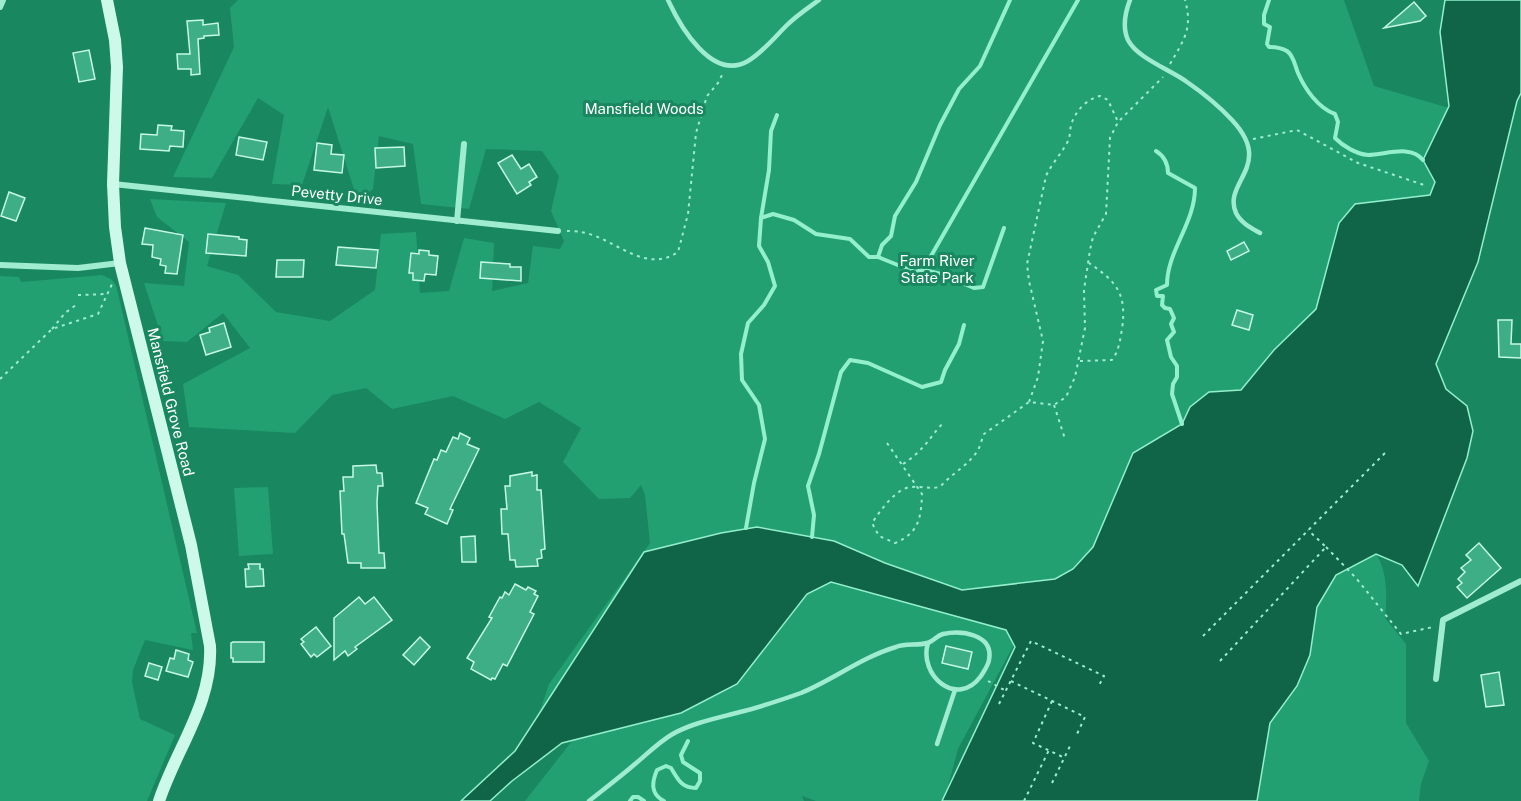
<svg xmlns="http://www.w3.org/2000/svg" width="1521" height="801" viewBox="0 0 1521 801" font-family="'Public Sans',sans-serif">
<rect width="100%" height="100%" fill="#198760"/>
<!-- green -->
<g fill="#22a072">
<polygon points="238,0 1344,0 1374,86 1449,108 1435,182 1430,195 1355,204 1317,311 1274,350 1241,390 1209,392 1190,407 1182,424 1133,453 1093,547 1073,569 1055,579 1018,637 958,749 944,801 816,801 802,796 804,801 525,801 572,741 539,714 549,684 650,543 645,495 641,485 630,498 599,499 563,462 581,428 539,402 505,419 453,396 392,409 366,388 332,395 295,433 189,427 183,384 250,348 223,313 187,342 163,341 144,283 184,286 189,242 157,217 150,199 226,203 207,266 238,275 276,312 330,321 375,290 381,234 416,232 420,293 449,291 464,238 494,243 492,291 528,283 533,246 560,249 564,241 551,211 559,176 542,151 486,149 469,209 421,204 413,144 379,136 373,189 358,202 328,107 302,185 272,184 284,115 258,98 212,178 173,177 234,47 230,8"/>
<polygon points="102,275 111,279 116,285 197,633 191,633 193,650 145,640 133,670 132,682 140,719 175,735 147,801 0,801 0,276 19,277 21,282"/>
<polygon points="268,487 273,554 239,556 234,488"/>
<path d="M1376,554C1388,572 1387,598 1385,618L1406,644V723L1429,761L1421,784L1419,801H1257L1270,723L1297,686L1319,604L1336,575Z"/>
</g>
<!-- water -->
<polygon fill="#106448" stroke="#93efcc" stroke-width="1.5" points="1445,0 1521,0 1521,93 1517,101 1478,262 1436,364 1446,389 1467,406 1473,431 1467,458 1418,586 1402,565 1376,554 1336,575 1317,607 1310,655 1297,686 1270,723 1257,801 942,801 1015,647 1006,630 831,582 807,594 737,684 681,713 562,743 512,781 490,801 461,801 515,751 644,552 721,533 757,527 834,541 885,563 962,590 1055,579 1073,569 1093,547 1133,453 1182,424 1190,407 1209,392 1241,390 1274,350 1316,309 1339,223 1355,204 1430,195 1435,182 1423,160 1449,106 1440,32"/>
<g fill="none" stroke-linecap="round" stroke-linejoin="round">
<!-- stream -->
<g stroke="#93efcc" stroke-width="4">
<path d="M1269,0L1264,15V24L1270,27L1267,44L1269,47C1275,47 1282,48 1287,51C1294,56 1295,66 1298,73C1305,89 1318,108 1335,114L1338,122L1335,138C1343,146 1356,154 1368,155C1385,155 1410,144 1423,160"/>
<path d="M1156,151C1164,156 1168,163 1168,173L1195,188C1195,223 1167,251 1167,285L1156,290L1157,296H1163L1162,305L1165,308L1170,309L1174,318L1171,324L1174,332L1167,340L1171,357L1177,366V377L1173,384L1172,394L1182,424"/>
<polyline points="761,218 769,170 771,131 777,115"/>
<polyline points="878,257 915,272 923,270 1078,0"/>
<polyline points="924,270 941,274 974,288 983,287 1004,228"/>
<polyline points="746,528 754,483 765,439 759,405 742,380 741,354 748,323 764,305 775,286 768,262 759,246 761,218 773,214 794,220 816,234 850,239 869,257 878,257 882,245 891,236 895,216 916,182 940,125 959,89 980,66 1010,0"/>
<polyline points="812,537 814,515 808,486 819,454 841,372 850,360 868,363 922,387 941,382 945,370 959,344 964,325"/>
<polyline points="630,801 633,797 638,797 644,801"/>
<path d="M664,801C650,794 652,782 657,770L666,766L671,768C678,779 681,788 696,788L700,781V773L683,762L681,755L688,741"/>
</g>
</g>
<!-- building -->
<g fill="#3eae86" stroke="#c5f9e6" stroke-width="1.5">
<polygon points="1414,2 1426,16 1420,21 1384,28"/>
<polygon points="203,20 203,25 218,23 219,35 204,36 204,38 198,39 200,74 191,75 191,69 178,69 177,54 190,54 187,21"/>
<polygon points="89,50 95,79 79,82 73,53"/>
<polygon points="158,125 172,126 171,130 184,131 183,147 170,146 169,151 140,149 141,134 157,135"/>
<polygon points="239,137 267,142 263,160 236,155"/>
<polygon points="317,143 332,145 331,154 344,155 342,173 314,170"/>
<polygon points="404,147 405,166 376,168 375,148"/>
<polygon points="512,155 521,169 529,164 537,177 529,182 531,185 517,194 498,163"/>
<polygon points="9,192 25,198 16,221 1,216"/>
<polygon points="145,228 183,235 177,274 165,273 166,266 160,265 161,259 152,257 153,245 142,244"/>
<polygon points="208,234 239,237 239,239 247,240 246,256 206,253"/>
<polygon points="1244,242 1249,251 1231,260 1227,251"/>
<polygon points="338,247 378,250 376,268 336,265"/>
<polygon points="419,250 429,251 429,255 438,256 436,275 425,274 424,281 413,280 413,273 409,273 411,253 419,254"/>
<polygon points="277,260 304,260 303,277 276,277"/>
<polygon points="481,262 510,264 510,267 521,267 521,281 480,278"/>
<polygon points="1237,310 1253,315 1249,330 1232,325"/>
<polygon points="1498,320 1512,320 1511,344 1521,344 1521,358 1499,357"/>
<polygon points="224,323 231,347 206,355 200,335 210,332 209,328"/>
<polygon points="460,433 470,438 467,444 479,449 450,509 453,510 447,524 425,514 428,508 416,503 434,459 437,460 441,450 446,452 453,437 458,439"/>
<polygon points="376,465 377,473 382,473 383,486 378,486 377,503 379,553 384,553 385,568 361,568 361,563 348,563 344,534 342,534 340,491 344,491 343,477 353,477 353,466"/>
<polygon points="532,472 532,476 537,475 537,490 541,490 545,549 541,550 542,558 537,559 538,566 516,567 515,560 510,560 508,534 502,534 501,509 507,509 505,486 510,486 510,476"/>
<polygon points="475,536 476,562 462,562 461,537"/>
<polygon points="1479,543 1501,568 1467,598 1457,587 1462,583 1458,579 1465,572 1461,568 1471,560 1466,555"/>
<polygon points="248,564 260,564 260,569 263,569 264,586 246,587 245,569 249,569"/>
<polygon points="515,584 526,590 528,587 536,591 534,594 538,596 530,612 534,614 507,666 503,664 495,679 492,678 491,680 471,669 474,662 467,658 492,618 489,617 500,597 502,598 505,592 509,595"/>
<polygon points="359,597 365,604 374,597 392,620 355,647 357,649 348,656 345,651 334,660 334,618"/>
<polygon points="316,627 331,646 317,657 314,654 311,657 301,644 304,642 301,639"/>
<polygon points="420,637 430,647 414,665 403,655"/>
<polygon points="233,642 264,642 264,662 233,662 233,658 231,658 231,643"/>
<polygon points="946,646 972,652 968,669 942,663"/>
<polygon points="176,650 189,654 188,660 193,662 188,677 166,671 170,658 174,659"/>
<polygon points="149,663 162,667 158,680 145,676"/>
<polygon points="1499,672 1504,705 1486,707 1481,675"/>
</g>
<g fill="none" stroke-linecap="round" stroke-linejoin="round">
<!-- path -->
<g stroke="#a0ecd1" stroke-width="2" stroke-dasharray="3 4.5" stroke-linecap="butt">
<path d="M1170,64C1184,40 1193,28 1185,0"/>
<polyline points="1253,139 1297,130 1358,163 1427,186"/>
<path d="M567,231C571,231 577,231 581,232C614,237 644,275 678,252L688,214L696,133L707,96L718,83L723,73"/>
<polyline points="78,295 107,294"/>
<polyline points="52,329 65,313 76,305"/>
<path d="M1080,361L1112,360C1119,351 1120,340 1122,329C1127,294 1117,282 1089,263"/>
<polyline points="0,379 52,329 98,314 113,282"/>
<path d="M1029,402L1038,377L1043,341L1029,281L1027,264L1046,176C1052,163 1063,152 1069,139C1070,135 1070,130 1071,125C1075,112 1086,99 1100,96L1108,100L1118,122"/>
<polyline points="1054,405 1065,439"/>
<path d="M887,443L922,494C921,518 919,533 895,543L879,536L872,523C880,511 896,488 911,487C922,486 928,489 940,487C952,473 971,464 979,448C981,444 982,438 984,434L1029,402L1054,405L1066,397L1075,377L1085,328L1084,290L1090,250L1093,237L1106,214L1110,138L1118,122L1163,77"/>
<path d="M903,464C922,452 928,440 942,424"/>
<polyline points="1326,547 1356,578 1401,634 1433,627"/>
<polyline points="1203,636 1387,451"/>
<polyline points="1220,661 1326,547 1308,530"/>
<polyline points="988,681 1006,691"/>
<polyline points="1011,681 1085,717 1077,734"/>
<polyline points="1052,701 1033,743 1065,758"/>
<polyline points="999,704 1031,641 1104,676 1098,687"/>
<polyline points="1052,783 1070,746"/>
<polyline points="1024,801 1049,750"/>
</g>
<!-- lane -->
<g stroke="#a0ecd1" stroke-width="4.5">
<path d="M668,0C680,26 712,82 748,61C763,52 774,38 786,26C796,16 808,8 819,0"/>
<path d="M1130,0C1125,13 1122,27 1128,40C1137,58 1171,70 1187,82C1203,93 1219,106 1232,120C1275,166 1222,182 1236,213C1241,223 1251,228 1260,233"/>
<polyline points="937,744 955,690"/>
<path d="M589,801C604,789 620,777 635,764C647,754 658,743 671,735C691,723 718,718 740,712C761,707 781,700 801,693C833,680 862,657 896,647C906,643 917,646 927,643C933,642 936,636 943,634C961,630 994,634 989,660C988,666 984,671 981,676C957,709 918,675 928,643"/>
</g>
<!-- street -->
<g stroke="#a0ecd1" stroke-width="6">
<polyline points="0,7 3,0"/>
<polyline points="113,184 558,231"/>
<polyline points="457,221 464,144"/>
<polyline points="0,265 78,268 120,263"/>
<polyline points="1436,679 1443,620 1521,581"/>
</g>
<!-- secondary -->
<path stroke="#cdf9ea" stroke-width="12" d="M107,0L115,40L117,67L113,184L115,227L120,263L191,545L210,646C213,703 176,749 159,801"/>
</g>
<g text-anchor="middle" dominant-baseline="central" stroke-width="6" stroke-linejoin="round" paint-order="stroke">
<!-- park labels -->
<g font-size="15" fill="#fff" stroke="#198760">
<text x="644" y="108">Mansfield Woods</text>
<text x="937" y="260">Farm River<tspan x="937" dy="17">State Park</tspan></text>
</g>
<!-- street labels -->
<g font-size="15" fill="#fff" stroke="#198760">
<text transform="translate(337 195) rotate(6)">Pevetty Drive</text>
<text transform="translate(171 402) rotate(76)">Mansfield Grove Road</text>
</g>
</g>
</svg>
